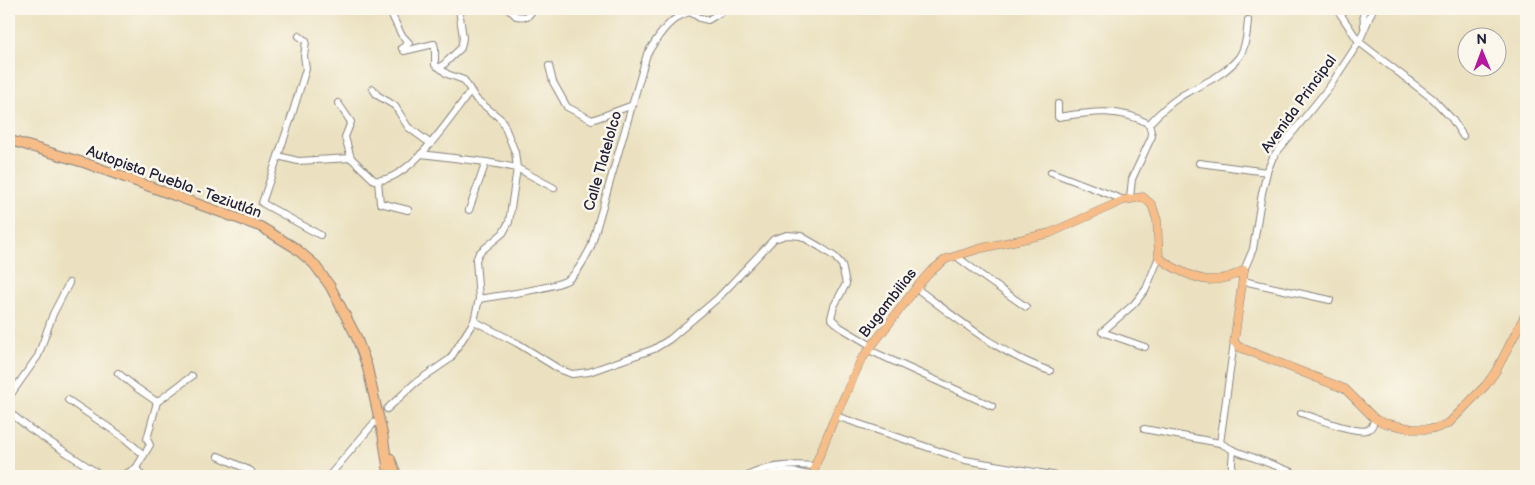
<svg xmlns="http://www.w3.org/2000/svg" width="1535" height="485" viewBox="0 0 1535 485" font-family="'Balsamiq Sans',sans-serif">
<rect width="100%" height="100%" fill="#fbf7ec"/>
<filter id="ink" filterUnits="userSpaceOnUse"><feTurbulence type="fractalNoise" baseFrequency=".02" numOctaves="2"/><feDisplacementMap in="SourceGraphic" scale="10" xChannelSelector="R" yChannelSelector="G"/><feConvolveMatrix kernelMatrix="1 2 1 2 8 2 1 2 1" color-interpolation-filters="sRGB"/></filter>
<filter id="wash" filterUnits="userSpaceOnUse"><feTurbulence type="fractalNoise" baseFrequency=".0096" numOctaves="4" result="noise"/><feDisplacementMap in="SourceGraphic" scale="20" xChannelSelector="R" yChannelSelector="G"/><feGaussianBlur stdDeviation="1.12" result="paint"/><feColorMatrix in="noise" values="0 0 0 0 0 0 0 0 0 0 0 0 0 0 0 0 0 1.4 0 .05"/><feComposite in="paint" operator="in"/></filter>
<g filter="url(#wash)">
<rect width="100%" height="100%" fill="#ebe1c0"/>
</g>
<g filter="url(#ink)">
<g fill="none" stroke-linecap="round" stroke-linejoin="round">
<defs>
<g id="minor">
<polyline points="389,9 401,34 409,43 402,48"/>
<polyline points="509,9 516,16 527,17 534,9"/>
<polyline points="1337,9 1359,42 1433,99 1452,119 1463,136"/>
<polyline points="1363,9 1364,26"/>
<polyline points="299,36 306,41 304,56 306,69 290,121 262,203 320,235"/>
<polyline points="402,48 404,51 434,44 435,48 435,65 440,68"/>
<polyline points="549,66 553,82 567,107 592,120 633,105"/>
<polyline points="373,89 377,95 395,106 408,127 431,144"/>
<polyline points="338,103 351,122 345,137 351,158"/>
<path d="M1058,104V117C1090,112 1120,107 1149,124"/>
<path d="M1149,124C1158,114 1169,104 1181,96C1201,84 1223,77 1239,57C1246,47 1247,32 1248,20"/>
<polyline points="421,154 486,162 517,168 554,188"/>
<path d="M278,156L298,161L351,158L374,180C408,185 452,115 470,92"/>
<polyline points="1199,163 1267,172"/>
<polyline points="1051,172 1124,200"/>
<polyline points="378,181 380,203 408,210"/>
<polyline points="1130,198 1132,179 1152,136 1149,124"/>
<polyline points="469,210 486,162"/>
<polyline points="956,256 985,278 1026,307"/>
<polyline points="1244,270 1253,249 1262,193 1267,172 1273,157 1330,86 1359,42 1373,9"/>
<polyline points="1243,281 1330,300"/>
<path d="M916,288C958,319 999,354 1050,371"/>
<path d="M479,299C497,296 557,288 569,279C579,271 585,258 591,247L647,54C658,37 669,17 690,12L700,18L708,20L726,9"/>
<polyline points="474,321 517,343 559,369 572,374 589,372 654,349 670,339 718,298 774,239 787,235 801,236 820,247 835,257 842,265 846,284 834,306 831,318 840,327 872,346"/>
<polyline points="1145,347 1102,332 1134,304 1146,289 1159,257"/>
<polyline points="869,350 992,406"/>
<polyline points="118,373 134,386 157,402"/>
<polyline points="9,397 38,356 53,314 69,283"/>
<polyline points="68,400 123,437 144,455"/>
<polyline points="387,409 415,383 450,359 474,321 479,299 476,260 479,253 503,233 509,222 517,168 515,152 502,120 476,99 464,80 447,74 440,68 461,48 463,38 459,9"/>
<polyline points="9,412 29,428 102,476"/>
<path d="M1301,413C1313,417 1360,436 1369,429C1373,427 1373,422 1375,419"/>
<polyline points="836,416 965,460 1058,476"/>
<polyline points="1144,429 1220,443 1233,450 1292,472"/>
<polyline points="1220,443 1234,342"/>
<polyline points="218,456 251,471 254,476"/>
<polyline points="136,468 142,476"/>
<polyline points="122,476 136,468 150,445 147,439 157,402 192,376"/>
<polyline points="329,476 374,423"/>
<path d="M747,476C768,465 791,464 815,466"/>
<path d="M764,476C782,470 795,471 814,476"/>
<polyline points="1231,476 1233,450"/>
</g>
<g id="major">
<polyline points="1244,270 1234,342 1239,347 1345,389 1375,419 1384,423 1413,429 1428,429 1437,428 1449,423 1486,385 1496,371 1526,313"/>
<path d="M814,476L815,466L832,424L861,360L916,288L930,272L946,259L956,256L982,248L1050,233L1124,200L1143,197L1152,205L1157,220L1159,257C1169,267 1195,279 1209,280C1221,280 1234,276 1244,270"/>
</g>
<g id="highway">
<polyline points="9,140 85,163 261,227 294,247 314,264 330,286 356,336 367,366 383,436 389,476"/>
<polyline points="390,458 397,476"/>
</g>
</defs>
<!-- minor casing -->
<use href="#minor" stroke="#86827e" stroke-width="8"/>
<!-- major casing -->
<use href="#major" stroke="#86827e" stroke-width="9"/>
<!-- highway casing -->
<use href="#highway" stroke="#86827e" stroke-width="11"/>
<!-- minor -->
<use href="#minor" stroke="#fff" stroke-width="6"/>
<!-- major -->
<use href="#major" stroke="#f7bd88" stroke-width="8"/>
<!-- highway -->
<use href="#highway" stroke="#f7bd88" stroke-width="9"/>
</g>
</g>
<g text-anchor="middle" dominant-baseline="central" stroke-width="5" stroke-linejoin="round" paint-order="stroke">
<!-- street labels -->
<g font-size="15" fill="#22223b" stroke="#fbf7ec">
<text transform="translate(1299 104) rotate(-54)">Avenida Principal</text>
<text transform="translate(603 161) rotate(-74)">Calle Tlatelolco</text>
<text transform="translate(174 182) rotate(20)">Autopista Puebla - Teziutlán</text>
<text transform="translate(888 303) rotate(-52)">Bugambilias</text>
</g>
</g>
<!-- margin -->
<rect width="1535" height="485" fill="none" stroke="#fbf7ec" stroke-width="30"/>
<!-- north arrow -->
<g transform="translate(1482 52) rotate(359)"><circle r="24" fill="#fbf7ec" stroke="#a4a2a5"/>
<path d="M0-4L9 19L0 12L-9 19Z" fill="#b5179e"/>
<text y="-8" font-size="14" font-weight="bold" text-anchor="middle" fill="#22223b">N</text>
</g>
</svg>
